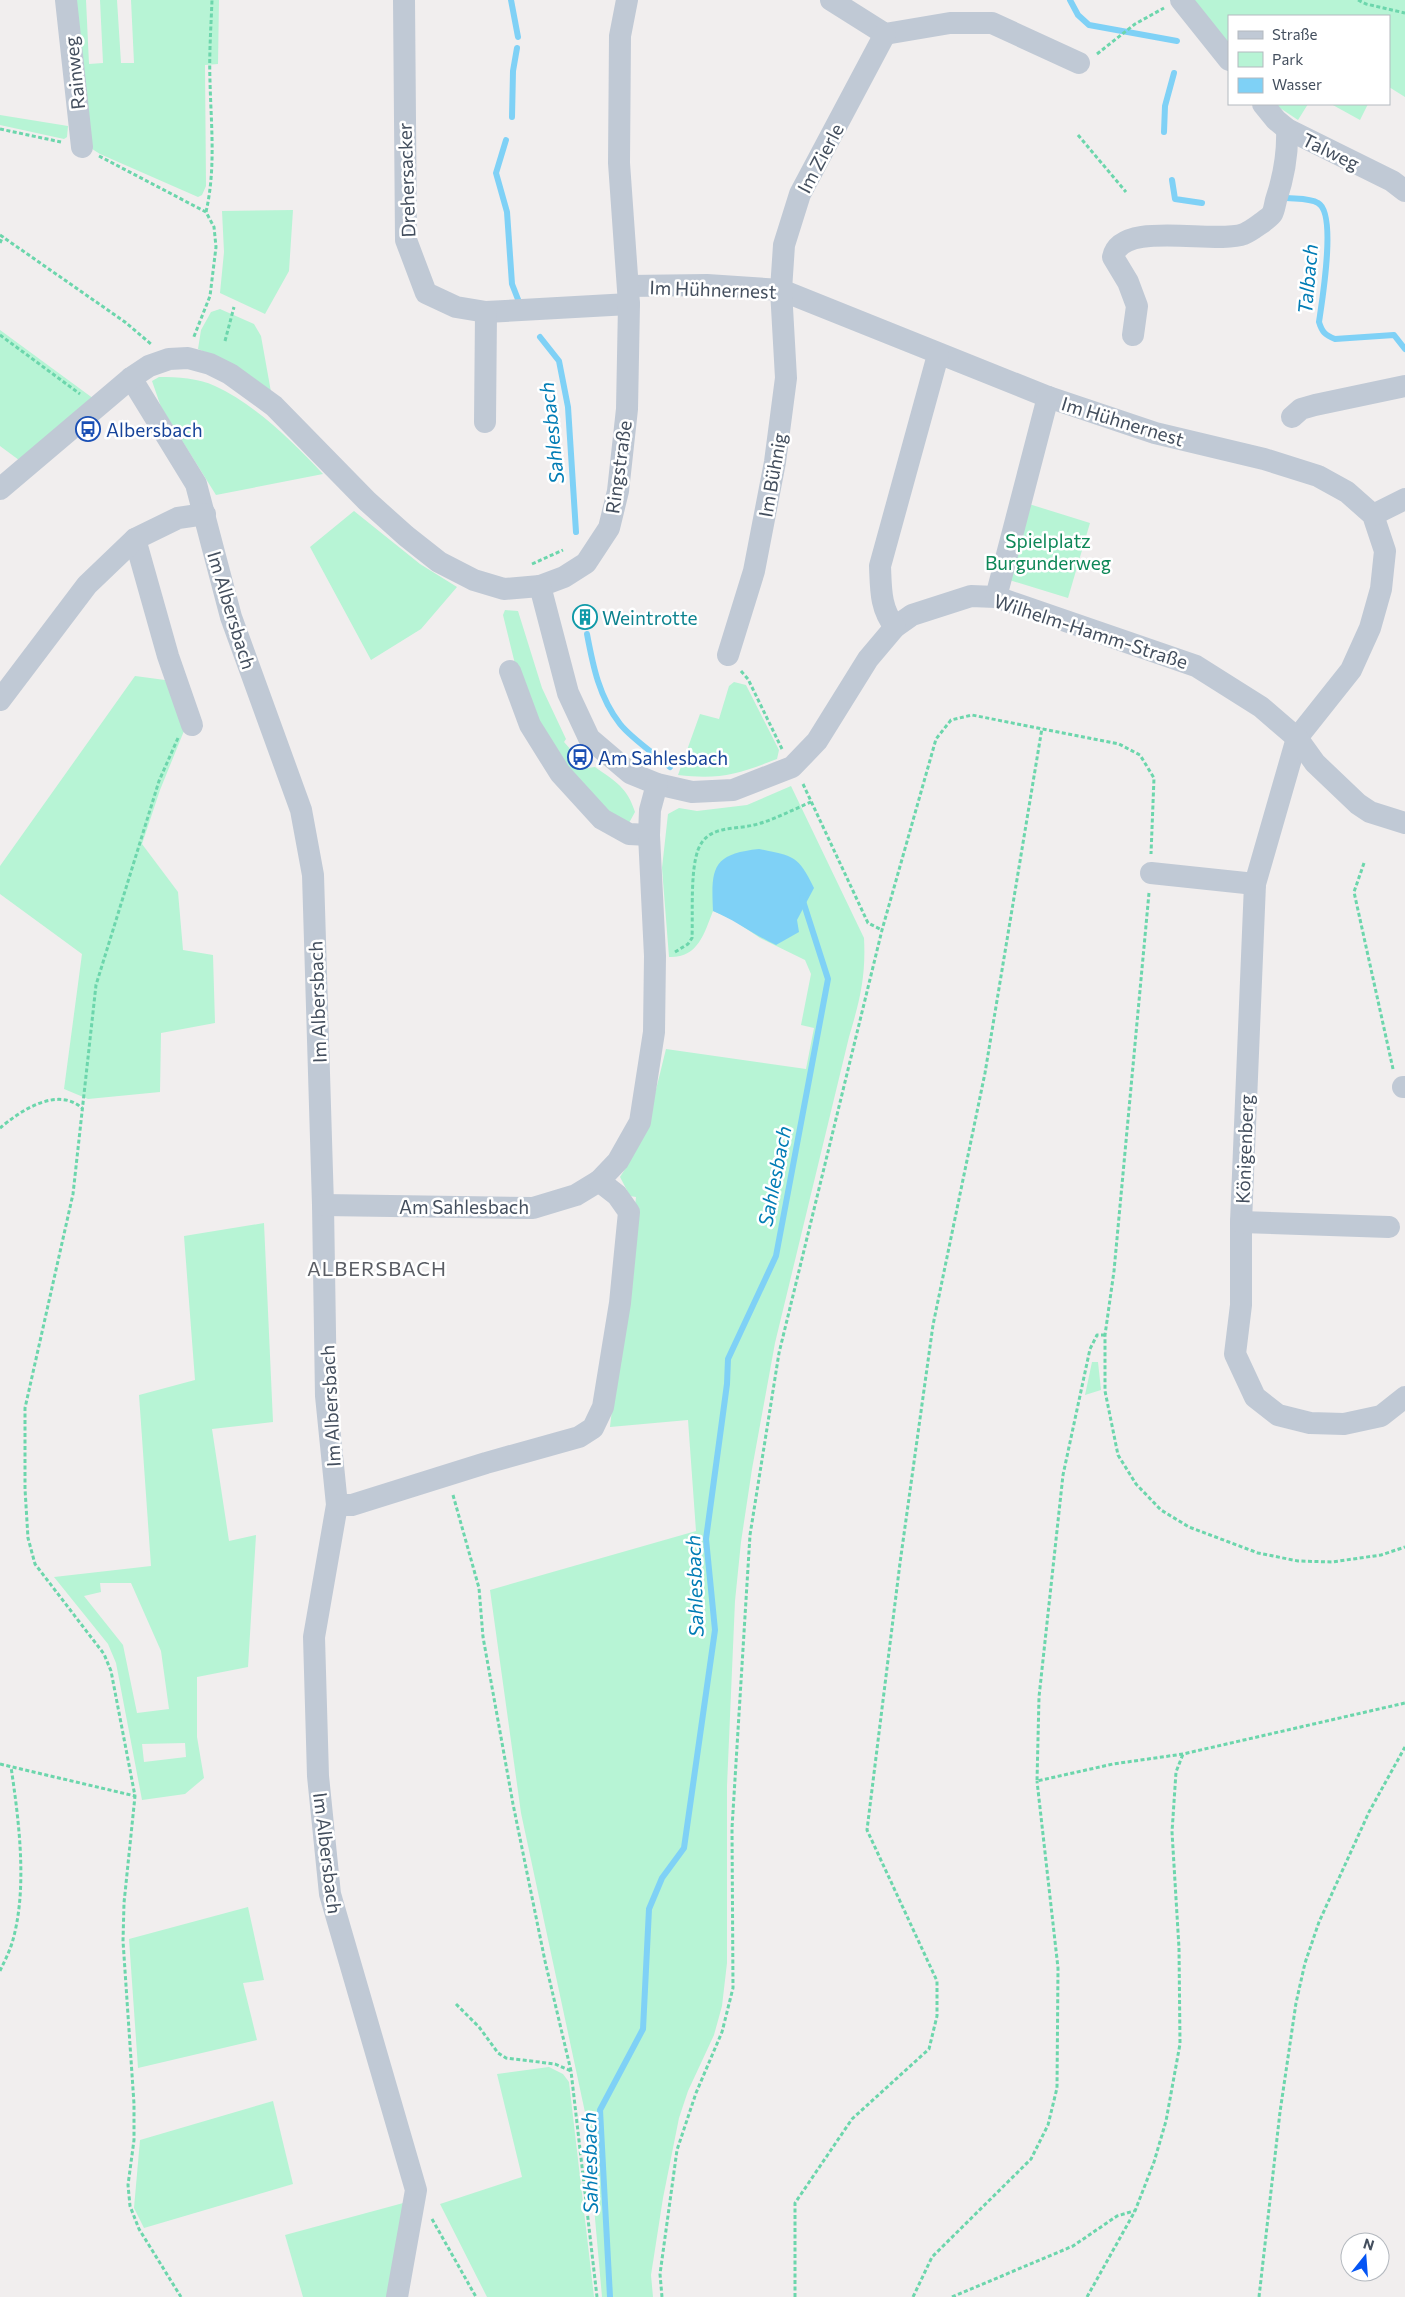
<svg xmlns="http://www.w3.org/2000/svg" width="1405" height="2297" viewBox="0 0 1405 2297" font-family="Commissioner,sans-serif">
<rect width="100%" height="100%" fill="#f1eeee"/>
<!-- green -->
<g fill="#b7f4d5" fill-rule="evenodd">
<polygon points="73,0 86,0 89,64 103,63 100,0 117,0 121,63 134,63 131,0 219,0 218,64 205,65 206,186 202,195 198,197 100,154 89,147"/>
<polygon points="1191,0 1405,0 1405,97 1389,87 1389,16 1229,16 1229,53"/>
<polygon points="1274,104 1308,104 1298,120"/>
<polygon points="1331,104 1368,104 1360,120"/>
<polygon points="0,115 68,126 67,137 64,139 0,125"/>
<polygon points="293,210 289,271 265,314 220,293 224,252 222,211"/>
<polygon points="220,309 254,324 261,336 271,392 221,359 198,349 201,330 211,312"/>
<polygon points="0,330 94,399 23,463 0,446"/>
<path d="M159,377C178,377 198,378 215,386C256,405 293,442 323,474L216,495L161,407L152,381Z"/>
<polygon points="1029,504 1090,523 1068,598 1006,579"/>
<polygon points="354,511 420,564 457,587 421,629 371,660 310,547"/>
<path d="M505,610L518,611L542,688L566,739L564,742L587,768L595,767C616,782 627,787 635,812L629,823L609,816L542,738L516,668L503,615Z"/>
<polygon points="135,676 165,680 186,726 160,790 142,844 178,892 183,950 213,955 215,1023 161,1033 160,1092 88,1099 64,1089 82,954 0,894 0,866"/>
<path d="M734,682L746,685L779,750L777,759C738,774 720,780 678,775L700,714L719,719L729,686Z"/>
<path d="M791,786L864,938C866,976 860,1000 849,1037L775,1343L752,1469L741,1542L735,1601L727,1786V1963L722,2006L714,2035L688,2091L679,2118L663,2198L651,2275L653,2297H602L586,2117L521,1813L490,1590L696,1531L688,1420L610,1427L636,1197L630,1196L620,1177C646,1139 655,1093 666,1049L806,1069L814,1028L801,1025L811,974L805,960L760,938L732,919L713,911C704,934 698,958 669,957L662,868L668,814L679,808L697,811L747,805Z"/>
<path d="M264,1223L273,1422L212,1429L229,1541L256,1535L248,1667L197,1677V1737L204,1778L185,1794L142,1800L116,1663L108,1644L54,1577L151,1566L139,1395L195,1380L184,1236ZM100,1583H131L161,1651L169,1709L137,1713L123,1645L84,1596L101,1592ZM185,1743L186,1757L144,1762L142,1744Z"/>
<polygon points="1092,1362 1098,1362 1101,1390 1085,1395"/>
<polygon points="248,1907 264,1980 243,1983 257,2040 138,2068 129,1939"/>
<polygon points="549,2067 563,2074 569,2082 594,2297 487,2297 440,2204 522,2177 497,2074"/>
<polygon points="273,2101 293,2184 144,2228 134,2208 140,2140"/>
<polygon points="407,2202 393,2297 303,2297 285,2235"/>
</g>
<!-- water -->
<path fill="#7fd1f6" d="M759,849C793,856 798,855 814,888L797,920L799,932L776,945C754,935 735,920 713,911C711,868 712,854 759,849Z"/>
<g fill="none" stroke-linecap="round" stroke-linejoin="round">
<!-- stream -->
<g stroke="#7fd1f6" stroke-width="6">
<polyline points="511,0 518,37"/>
<polyline points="1070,0 1078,15 1089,25 1177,41"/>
<polyline points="512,117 513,71 517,48"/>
<polyline points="1164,132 1165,106 1174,73"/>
<polyline points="506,140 496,173 507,212 512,284 519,302"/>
<polyline points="1172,180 1175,199 1202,203"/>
<path d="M1287,198C1296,199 1310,198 1318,203C1337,213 1322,301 1319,322C1322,332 1325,335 1335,339L1394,335L1405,349"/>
<polyline points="540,337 559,361 568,407 576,532"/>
<path d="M587,634C593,666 599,697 620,724C632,739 655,754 670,767"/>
<polyline points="610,2297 600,2110 643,2029 649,1909 662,1878 684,1848 715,1630 706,1539 727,1384 728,1359 776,1256 828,979 802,898"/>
</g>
<!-- path -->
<g stroke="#6cd6ac" stroke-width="3" stroke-dasharray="4 2.5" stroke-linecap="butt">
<polyline points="1358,0 1366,4 1405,13"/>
<polyline points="1097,54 1135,24 1164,8"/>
<polyline points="0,129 61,142"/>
<polyline points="1078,135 1126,192"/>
<polyline points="99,156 206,212 214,227 216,247 210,296 193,339"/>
<path d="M206,212C216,168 211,125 210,81C209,54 211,27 212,0"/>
<polyline points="0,235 125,322 151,344"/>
<polyline points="0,243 3,236"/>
<polyline points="0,335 80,394"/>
<polyline points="225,341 234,307"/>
<polyline points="532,564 563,550"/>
<polyline points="741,671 748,679 782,749"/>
<polyline points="178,738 159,781 96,985 73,1194 25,1408 25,1489 28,1538 35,1564 104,1654 111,1671 135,1796 124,1903 123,1941 134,2104 134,2140 128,2185 130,2206 139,2229 181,2297"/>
<polyline points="803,784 868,923 882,930"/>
<polyline points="1364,863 1354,892 1393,1069"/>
<polyline points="1149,893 1114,1271 1105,1335 1105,1391 1118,1455 1136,1484 1161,1510 1189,1527 1258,1553 1298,1561 1332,1562 1381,1555 1405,1547"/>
<path d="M675,952L688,944L692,938C693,915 690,872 698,850C707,825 734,830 754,825C774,820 792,810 811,802"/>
<path d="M0,1128C20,1111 57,1086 82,1108"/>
<polyline points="1105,1335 1097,1335 1090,1349 1063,1475 1039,1697 1037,1781 1113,1764 1183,1754 1405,1703"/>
<polyline points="453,1495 479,1588 483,1637 513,1804 545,1961 571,2071 597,2297"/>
<polyline points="0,1764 135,1796"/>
<path d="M0,1971C4,1962 9,1953 12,1943C28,1890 19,1821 11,1767"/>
<polyline points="456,2004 479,2027 498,2053 506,2058 555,2064 571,2071"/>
<polyline points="432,2219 476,2297"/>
<polyline points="662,2297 660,2274 677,2150 696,2093 722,2032 733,1988 732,1828 750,1535 779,1353 882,930 936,739 951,720 972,715 1119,744 1140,755 1154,778 1151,854"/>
<polyline points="795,2297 795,2203 852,2119 929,2049 937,2016 937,1981 867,1830 900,1563 933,1325 985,1073 1042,728"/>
<polyline points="913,2297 932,2257 1031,2159 1048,2125 1057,2088 1058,1968 1037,1781"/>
<polyline points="952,2297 1073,2246 1117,2216 1134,2211"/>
<polyline points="1087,2297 1135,2211 1154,2162 1166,2121 1180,2044 1179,1948 1172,1832 1176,1772 1183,1754"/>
<polyline points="1259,2297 1280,2112 1296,2003 1305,1963 1319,1922 1369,1812 1405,1747"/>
</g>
<!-- minor -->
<g stroke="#c0c9d5" stroke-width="22">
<polyline points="66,0 82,147"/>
<polyline points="404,0 406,240 426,293 456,307 486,312 629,304"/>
<polyline points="831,0 885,34 950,23 992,23 1079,63"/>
<polyline points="1181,0 1229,60"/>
<polyline points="1263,104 1276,120 1287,129 1392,181 1405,191"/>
<polyline points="628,286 707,285 781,290 1048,397 1155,433 1264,459 1318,476 1347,492 1373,515 1385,551 1381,589 1370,628 1351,670 1297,738 1255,884 1241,1222 1241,1305 1235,1354 1255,1397 1278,1415 1310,1423 1344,1424 1381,1416 1405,1397"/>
<path d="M1133,335L1137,306L1128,282L1113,257C1121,219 1215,245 1244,234C1251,231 1257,226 1263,222C1265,220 1270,217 1272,214C1274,211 1275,204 1276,200C1284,176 1288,154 1287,129"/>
<polyline points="131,378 196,484 231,617 301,810 313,875 323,1205 326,1396 337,1505 314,1637 318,1776 330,1894 416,2190 397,2297"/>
<polyline points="1292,417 1301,409 1315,405 1405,386"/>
<polyline points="485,422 486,312"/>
<polyline points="0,489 131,378 149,366 169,359 188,358 210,364 230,374 274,406 367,501 406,536 439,562 474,580 504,589 540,586 564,577 586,563 609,528 618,491 627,409 629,304 619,163 620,36 627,0"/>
<polyline points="1373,515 1405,499"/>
<polyline points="135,539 168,656 192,725"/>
<polyline points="540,586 568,693 589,738 630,773 657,784 692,792 733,790 792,767 817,741 868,659 895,627 912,615 971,596 996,597 1196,666 1261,707 1297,738 1315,763 1358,804 1370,812 1405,823"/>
<polyline points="996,597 1048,397"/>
<path d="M895,627C880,608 881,589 880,566L938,355"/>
<polyline points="728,655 754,571 775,462 786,378 781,290 784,245 800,194 885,34"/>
<polyline points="510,671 530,725 560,773 602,819 629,834 649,835"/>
<polyline points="0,700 87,585 135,539 178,518 205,514"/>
<polyline points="1151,873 1255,884"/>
<polyline points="1403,1087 1405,1087"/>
<polyline points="323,1205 533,1208 576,1195 599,1181 618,1161 640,1122 654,1032 655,956 649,835 650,810 657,784"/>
<polyline points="1241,1222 1389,1227"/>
<polyline points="337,1505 352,1505 486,1463 579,1437 593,1428 603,1407 620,1303 629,1212 617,1195 599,1181"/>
</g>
</g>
<!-- icons -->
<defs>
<symbol id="bus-ring" viewBox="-11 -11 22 22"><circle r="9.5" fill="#fff" stroke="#1a4fb4" stroke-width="1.5"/><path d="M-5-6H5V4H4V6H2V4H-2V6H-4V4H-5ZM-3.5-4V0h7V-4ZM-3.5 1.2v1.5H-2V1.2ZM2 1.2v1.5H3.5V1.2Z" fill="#1a4fb4"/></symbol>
<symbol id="building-ring" viewBox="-11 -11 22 22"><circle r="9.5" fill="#fff" stroke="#0f9aa8" stroke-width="1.5"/><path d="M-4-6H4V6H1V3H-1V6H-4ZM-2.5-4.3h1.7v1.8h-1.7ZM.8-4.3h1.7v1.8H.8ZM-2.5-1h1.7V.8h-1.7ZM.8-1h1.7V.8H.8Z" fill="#0f9aa8"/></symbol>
</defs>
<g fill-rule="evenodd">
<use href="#bus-ring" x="74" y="415" width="28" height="28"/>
<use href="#building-ring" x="571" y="603" width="28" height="28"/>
<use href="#bus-ring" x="566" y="743" width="28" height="28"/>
</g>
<g text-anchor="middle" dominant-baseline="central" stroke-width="5" stroke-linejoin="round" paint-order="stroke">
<!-- street labels -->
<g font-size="19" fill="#444f5e" stroke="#fff">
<text transform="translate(74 73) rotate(-96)">Rainweg</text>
<text transform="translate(1331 151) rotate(26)">Talweg</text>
<text transform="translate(820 158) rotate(-62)">Im Zierle</text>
<text transform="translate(406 180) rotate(-92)">Drehersacker</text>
<text transform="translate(713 289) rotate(2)">Im Hühnernest</text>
<text transform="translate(1123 421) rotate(17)">Im Hühnernest</text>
<text transform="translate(618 467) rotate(-82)">Ringstraße</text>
<text transform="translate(772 475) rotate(-80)">Im Bühnig</text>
<text transform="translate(232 610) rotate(73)">Im Albersbach</text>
<text transform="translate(1091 631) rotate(18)">Wilhelm-Hamm-Straße</text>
<text transform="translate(317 1002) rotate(-92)">Im Albersbach</text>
<text transform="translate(1244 1149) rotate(-88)">Königenberg</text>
<text x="464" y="1206">Am Sahlesbach</text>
<text transform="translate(330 1406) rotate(-93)">Im Albersbach</text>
<text transform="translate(328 1853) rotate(83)">Im Albersbach</text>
</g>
<!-- transit labels -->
<g font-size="19" fill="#164399" stroke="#fff" text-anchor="start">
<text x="106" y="429">Albersbach</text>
<text x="598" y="757">Am Sahlesbach</text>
</g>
<!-- park labels -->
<g font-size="19" fill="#0d8757" stroke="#fff">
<text x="1048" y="540">Spielplatz<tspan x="1048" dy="22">Burgunderweg</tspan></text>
</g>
<!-- culture labels -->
<g font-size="19" fill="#0d838f" stroke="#fff" text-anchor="start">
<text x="602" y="617">Weintrotte</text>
</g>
<!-- water labels -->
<g font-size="20" font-style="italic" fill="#007cb5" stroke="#fff">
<text transform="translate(1307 279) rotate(-85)">Talbach</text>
<text transform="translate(551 433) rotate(-96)">Sahlesbach</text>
<text transform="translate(774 1176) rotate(-79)">Sahlesbach</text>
<text transform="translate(694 1586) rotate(-92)">Sahlesbach</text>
<text transform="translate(589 2163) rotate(-91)">Sahlesbach</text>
</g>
<!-- neighbourhood labels -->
<g font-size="20" letter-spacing="1" fill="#5a5d64" stroke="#fff">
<text x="377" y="1268">ALBERSBACH</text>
</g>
</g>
<!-- legend -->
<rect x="1228" y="15" width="162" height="90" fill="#ffffff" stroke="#b4b9bf"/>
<rect x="1238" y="31" width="25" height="8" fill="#c0c9d5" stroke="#b4b9bf"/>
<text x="1272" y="40" font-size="15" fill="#444f5e">Straße</text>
<rect x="1238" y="52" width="25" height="15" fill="#b7f4d5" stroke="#b4b9bf"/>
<text x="1272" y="65" font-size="15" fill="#444f5e">Park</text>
<rect x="1238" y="78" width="25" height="15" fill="#7fd1f6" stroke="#b4b9bf"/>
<text x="1272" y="90" font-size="15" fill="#444f5e">Wasser</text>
<!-- north arrow -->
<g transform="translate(1365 2257) rotate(17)"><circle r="24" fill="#ffffff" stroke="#b4b9bf"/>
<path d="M0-4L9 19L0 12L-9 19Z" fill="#0555f4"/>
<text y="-8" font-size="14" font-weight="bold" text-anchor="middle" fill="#444f5e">N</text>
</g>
</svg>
